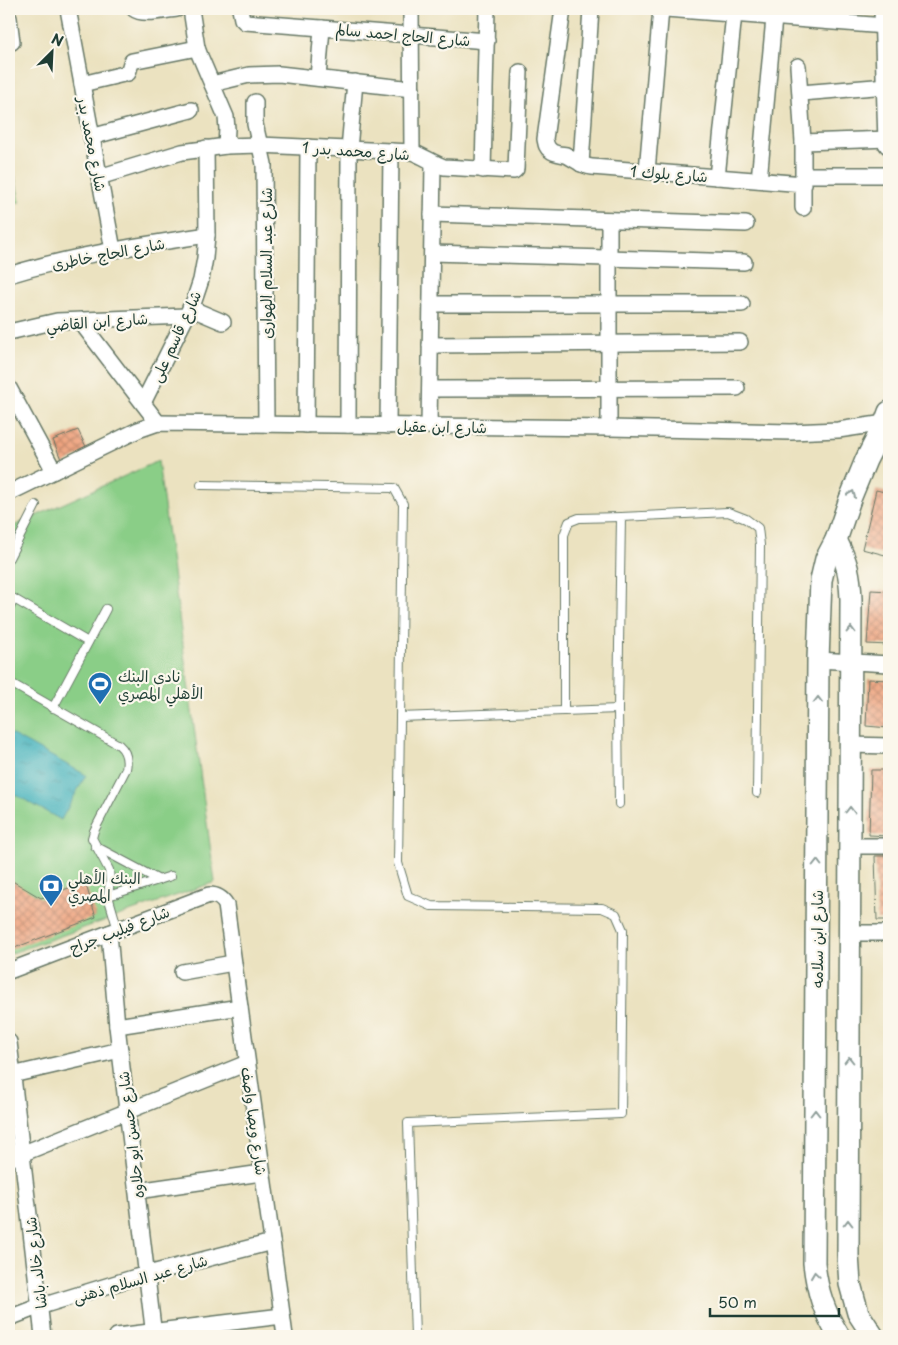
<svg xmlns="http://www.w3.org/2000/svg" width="898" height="1345" viewBox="0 0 898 1345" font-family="'Playpen Sans','Playpen Sans Arabic',sans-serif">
<defs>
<pattern id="garden-furrows" width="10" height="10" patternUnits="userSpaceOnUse" patternTransform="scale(1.25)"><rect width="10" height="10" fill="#8ace87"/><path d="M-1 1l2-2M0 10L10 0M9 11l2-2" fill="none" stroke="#70a86f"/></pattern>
<pattern id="water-ripples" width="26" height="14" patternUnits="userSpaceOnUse" patternTransform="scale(1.25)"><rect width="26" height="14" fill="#41b1bc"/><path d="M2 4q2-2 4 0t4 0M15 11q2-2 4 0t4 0" fill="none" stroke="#36919a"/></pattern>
<pattern id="building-cross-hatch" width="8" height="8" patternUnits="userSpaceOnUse" patternTransform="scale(1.25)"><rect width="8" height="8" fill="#eea37f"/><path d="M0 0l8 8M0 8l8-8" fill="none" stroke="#c08669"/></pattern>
</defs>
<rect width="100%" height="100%" fill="#fbf7ec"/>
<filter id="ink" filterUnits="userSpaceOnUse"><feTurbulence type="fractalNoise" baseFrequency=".02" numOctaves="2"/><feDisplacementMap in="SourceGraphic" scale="10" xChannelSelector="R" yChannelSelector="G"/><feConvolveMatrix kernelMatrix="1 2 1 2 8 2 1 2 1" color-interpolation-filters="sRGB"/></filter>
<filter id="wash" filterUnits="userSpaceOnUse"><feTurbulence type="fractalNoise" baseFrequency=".0096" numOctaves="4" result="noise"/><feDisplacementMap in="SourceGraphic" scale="20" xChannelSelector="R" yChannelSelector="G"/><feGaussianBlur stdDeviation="1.12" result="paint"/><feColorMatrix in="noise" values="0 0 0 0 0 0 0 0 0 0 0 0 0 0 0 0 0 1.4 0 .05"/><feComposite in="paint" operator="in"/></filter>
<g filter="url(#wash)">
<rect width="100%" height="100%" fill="#ebe2c0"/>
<!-- grass -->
<polygon fill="#8ace87" stroke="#54865e" points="158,461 215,882 9,954 9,528"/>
<!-- garden -->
<polygon fill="url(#garden-furrows)" stroke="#54865e" points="9,147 20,202 9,203"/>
<!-- water -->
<polygon fill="url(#water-ripples)" stroke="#307778" points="9,733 86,775 61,820 9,791"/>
<g id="blocks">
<!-- building -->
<g fill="url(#building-cross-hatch)">
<polygon points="78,430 88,451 63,464 53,440"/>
<polygon points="876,490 889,493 889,556 862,549"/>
<polygon points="871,590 889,591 889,645 867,644"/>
<polygon points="868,679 889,680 889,728 866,726"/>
<polygon points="871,770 889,770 889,836 869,835"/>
<polygon points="875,856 889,856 889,920 877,920"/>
<polygon points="9,879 41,898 85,882 96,917 9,950"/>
</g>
</g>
</g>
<g filter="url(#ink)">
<use href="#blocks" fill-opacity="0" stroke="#667765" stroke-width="1"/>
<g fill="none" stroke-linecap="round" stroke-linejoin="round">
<defs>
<g id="lane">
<polyline points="201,485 394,488 403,504 398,863 408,896 431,906 602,908 616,914 623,930 621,1114 408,1123 415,1336"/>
<polyline points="9,558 36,505"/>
<polyline points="9,596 88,642"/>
<polyline points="9,609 14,599"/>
<path d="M9,682L119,745C126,751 128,759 126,769L94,831L92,838L109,870L110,881L108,896L118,930"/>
<polyline points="53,708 106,609"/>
<polyline points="564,711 564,535 569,522 579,518 621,517"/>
<polyline points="400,717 618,709"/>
<polyline points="619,804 618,709 621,517 728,512 746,519 758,528 760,545 757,793"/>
<polyline points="95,846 159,880"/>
<polyline points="108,896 171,876"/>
</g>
<g id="street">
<polyline points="68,9 113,250"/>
<path d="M134,9C143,16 165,10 177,9"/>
<polyline points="191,9 197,48 200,56 226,117 227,129 226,146"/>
<polyline points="240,9 242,19 245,22 487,41"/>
<polyline points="411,9 412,152"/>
<path d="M563,9L545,139C546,144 546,147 550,150C554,154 560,154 566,155C575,159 581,166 592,167L804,184"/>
<polyline points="666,9 885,26"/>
<polyline points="9,18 12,42"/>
<polyline points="798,66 803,142 803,208"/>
<polyline points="318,78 322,28"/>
<polyline points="82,84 128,73 131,63 132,61 197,48"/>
<polyline points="212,84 249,75 279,74 412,89"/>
<polyline points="801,93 887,86"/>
<polyline points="255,102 255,124 264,164 266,424"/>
<polyline points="91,137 191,110"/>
<polyline points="803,142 889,139"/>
<polyline points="581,164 591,9"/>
<polyline points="483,170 487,9"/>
<polyline points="647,171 661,9"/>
<polyline points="804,175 889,175"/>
<path d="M99,177L182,152L226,146L260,145L412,152C423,156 433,163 444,167L514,171L516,169L520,72"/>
<polyline points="717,177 734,14"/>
<polyline points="759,180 774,18"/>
<polyline points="432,214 746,224"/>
<polyline points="432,253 744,262"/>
<path d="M9,275C73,255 141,245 207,235"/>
<polyline points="431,304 742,304"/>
<polyline points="190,308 223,322"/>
<polyline points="80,321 158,423"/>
<polyline points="9,332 57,321 186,316"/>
<polyline points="430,345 740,342"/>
<polyline points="9,388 54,471"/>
<polyline points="430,389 737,388"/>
<polyline points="143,403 194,301 201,280 205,258 207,235 206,148"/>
<polyline points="306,425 308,147"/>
<polyline points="348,425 349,149 355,82"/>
<polyline points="388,426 391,151"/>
<polyline points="429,426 433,163"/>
<polyline points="609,428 609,220"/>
<polyline points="9,493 138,430 158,423 609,428 791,432 838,430 885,423 889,420"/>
<polyline points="818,660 889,664"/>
<polyline points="850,745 889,746"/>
<polyline points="849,846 889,846"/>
<polyline points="109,933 117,1026 154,1336"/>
<polyline points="849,933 889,933"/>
<path d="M9,971L209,895C217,895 222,898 226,905L285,1336"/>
<polyline points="182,972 233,963"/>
<polyline points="117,1026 240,1007"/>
<polyline points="9,1042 43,1336"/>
<polyline points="12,1075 120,1050"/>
<polyline points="9,1159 247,1063"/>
<polyline points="137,1191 262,1173"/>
<polyline points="9,1318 35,1308 136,1277 272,1242"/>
<polyline points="117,1336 282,1316"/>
</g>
<g id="secondary">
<polyline points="885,9 889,143"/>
<path d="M836,540C847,562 850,574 851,599L848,1255L850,1284L858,1313L873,1336"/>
<path d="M839,1336C824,1312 817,1291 814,1263L818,660L821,580L826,559L836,540L850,499L866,460L885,423L889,412"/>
</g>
</defs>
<!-- lane casing -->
<use href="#lane" stroke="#667765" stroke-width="10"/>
<!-- street casing -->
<use href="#street" stroke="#667765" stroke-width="18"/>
<!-- secondary casing -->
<use href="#secondary" stroke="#667765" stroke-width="24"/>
<!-- lane -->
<use href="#lane" stroke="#fff" stroke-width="8"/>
<!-- street -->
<use href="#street" stroke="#fff" stroke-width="15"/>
<!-- secondary -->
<use href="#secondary" stroke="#fff" stroke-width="21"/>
</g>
<!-- one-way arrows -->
<defs><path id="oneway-chevron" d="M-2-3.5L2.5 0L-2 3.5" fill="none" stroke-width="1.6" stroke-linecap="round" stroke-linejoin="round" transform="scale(1.25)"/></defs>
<g stroke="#8f9e9a">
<use href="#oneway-chevron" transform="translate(852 494) rotate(-68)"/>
<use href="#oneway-chevron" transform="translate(851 630) rotate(-89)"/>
<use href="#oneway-chevron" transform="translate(818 700) rotate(-90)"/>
<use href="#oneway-chevron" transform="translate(850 810) rotate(-90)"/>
<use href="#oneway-chevron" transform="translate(817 863) rotate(-90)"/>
<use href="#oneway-chevron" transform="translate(849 1060) rotate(-90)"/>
<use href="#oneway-chevron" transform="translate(815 1113) rotate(-90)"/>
<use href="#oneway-chevron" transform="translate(848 1223) rotate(-90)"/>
<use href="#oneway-chevron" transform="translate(815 1275) rotate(-98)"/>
</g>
</g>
<!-- icons -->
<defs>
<symbol id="stadium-pin" viewBox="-11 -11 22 30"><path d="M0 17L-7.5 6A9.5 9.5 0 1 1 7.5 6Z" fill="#1f6fb2" stroke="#fbf7ec"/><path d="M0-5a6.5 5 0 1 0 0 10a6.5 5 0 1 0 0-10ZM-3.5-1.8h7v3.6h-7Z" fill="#fff"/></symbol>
<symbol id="bank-pin" viewBox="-11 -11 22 30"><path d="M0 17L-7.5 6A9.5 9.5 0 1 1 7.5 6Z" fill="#1f6fb2" stroke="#fbf7ec"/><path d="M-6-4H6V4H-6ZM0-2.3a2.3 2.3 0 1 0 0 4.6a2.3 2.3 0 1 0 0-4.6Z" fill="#fff"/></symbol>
</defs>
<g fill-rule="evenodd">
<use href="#stadium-pin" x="86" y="670" width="28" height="38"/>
<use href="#bank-pin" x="37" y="872" width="28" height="38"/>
</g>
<g text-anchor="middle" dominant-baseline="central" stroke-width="4.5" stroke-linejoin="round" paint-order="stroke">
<!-- street labels -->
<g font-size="15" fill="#1f3d34" stroke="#fbf7ec">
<text transform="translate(403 34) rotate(5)">شارع الحاج احمد سالم</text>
<text transform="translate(93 144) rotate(79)">شارع محمد بدر</text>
<text transform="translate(356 150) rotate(4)">شارع محمد بدر 1</text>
<text transform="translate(669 173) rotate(4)">شارع بلوك 1</text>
<text transform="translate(108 253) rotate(-11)">شارع الحاج خاطرى</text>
<text transform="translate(265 263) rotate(-90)">شارع عبد السلام الهوارى</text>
<text transform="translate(97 321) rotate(-4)">شارع ابن القاضي</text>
<text transform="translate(175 336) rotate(-65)">شارع قاسم على</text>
<text transform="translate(442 426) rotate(1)">شارع ابن عقيل</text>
<text transform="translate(119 929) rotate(-21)">شارع فيليب جراح</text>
<text transform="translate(816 939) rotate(-90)">شارع ابن سلامه</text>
<text transform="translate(255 1121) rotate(82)">شارع ويصا واصف</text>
<text transform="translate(130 1135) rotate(-97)">شارع حسن ابو حلاوه</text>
<text transform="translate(35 1263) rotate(-97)">شارع خالد باشا</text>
<text transform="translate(140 1278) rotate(-16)">شارع عبد السلام ذهنى</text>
</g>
<!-- poi labels -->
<g font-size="15" fill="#1f3d34" stroke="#fbf7ec" text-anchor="start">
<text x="118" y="675">نادي البنك<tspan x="118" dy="17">الأهلي المصري</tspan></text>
<text x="68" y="877">البنك الأهلي<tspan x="68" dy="17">المصري</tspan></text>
</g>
</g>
<!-- margin -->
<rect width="898" height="1345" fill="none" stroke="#fbf7ec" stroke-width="30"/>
<!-- north arrow -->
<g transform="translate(52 52) rotate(24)" stroke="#fbf7ec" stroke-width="4" paint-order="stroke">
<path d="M0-4L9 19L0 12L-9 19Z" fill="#1f3d34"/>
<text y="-8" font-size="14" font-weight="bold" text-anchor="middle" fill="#1f3d34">N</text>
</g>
<!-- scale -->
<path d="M710 1308v8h129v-8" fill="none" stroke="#1f3d34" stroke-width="2.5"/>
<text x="718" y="1308" font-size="15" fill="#1f3d34" stroke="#fbf7ec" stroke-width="4" paint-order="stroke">50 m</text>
</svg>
